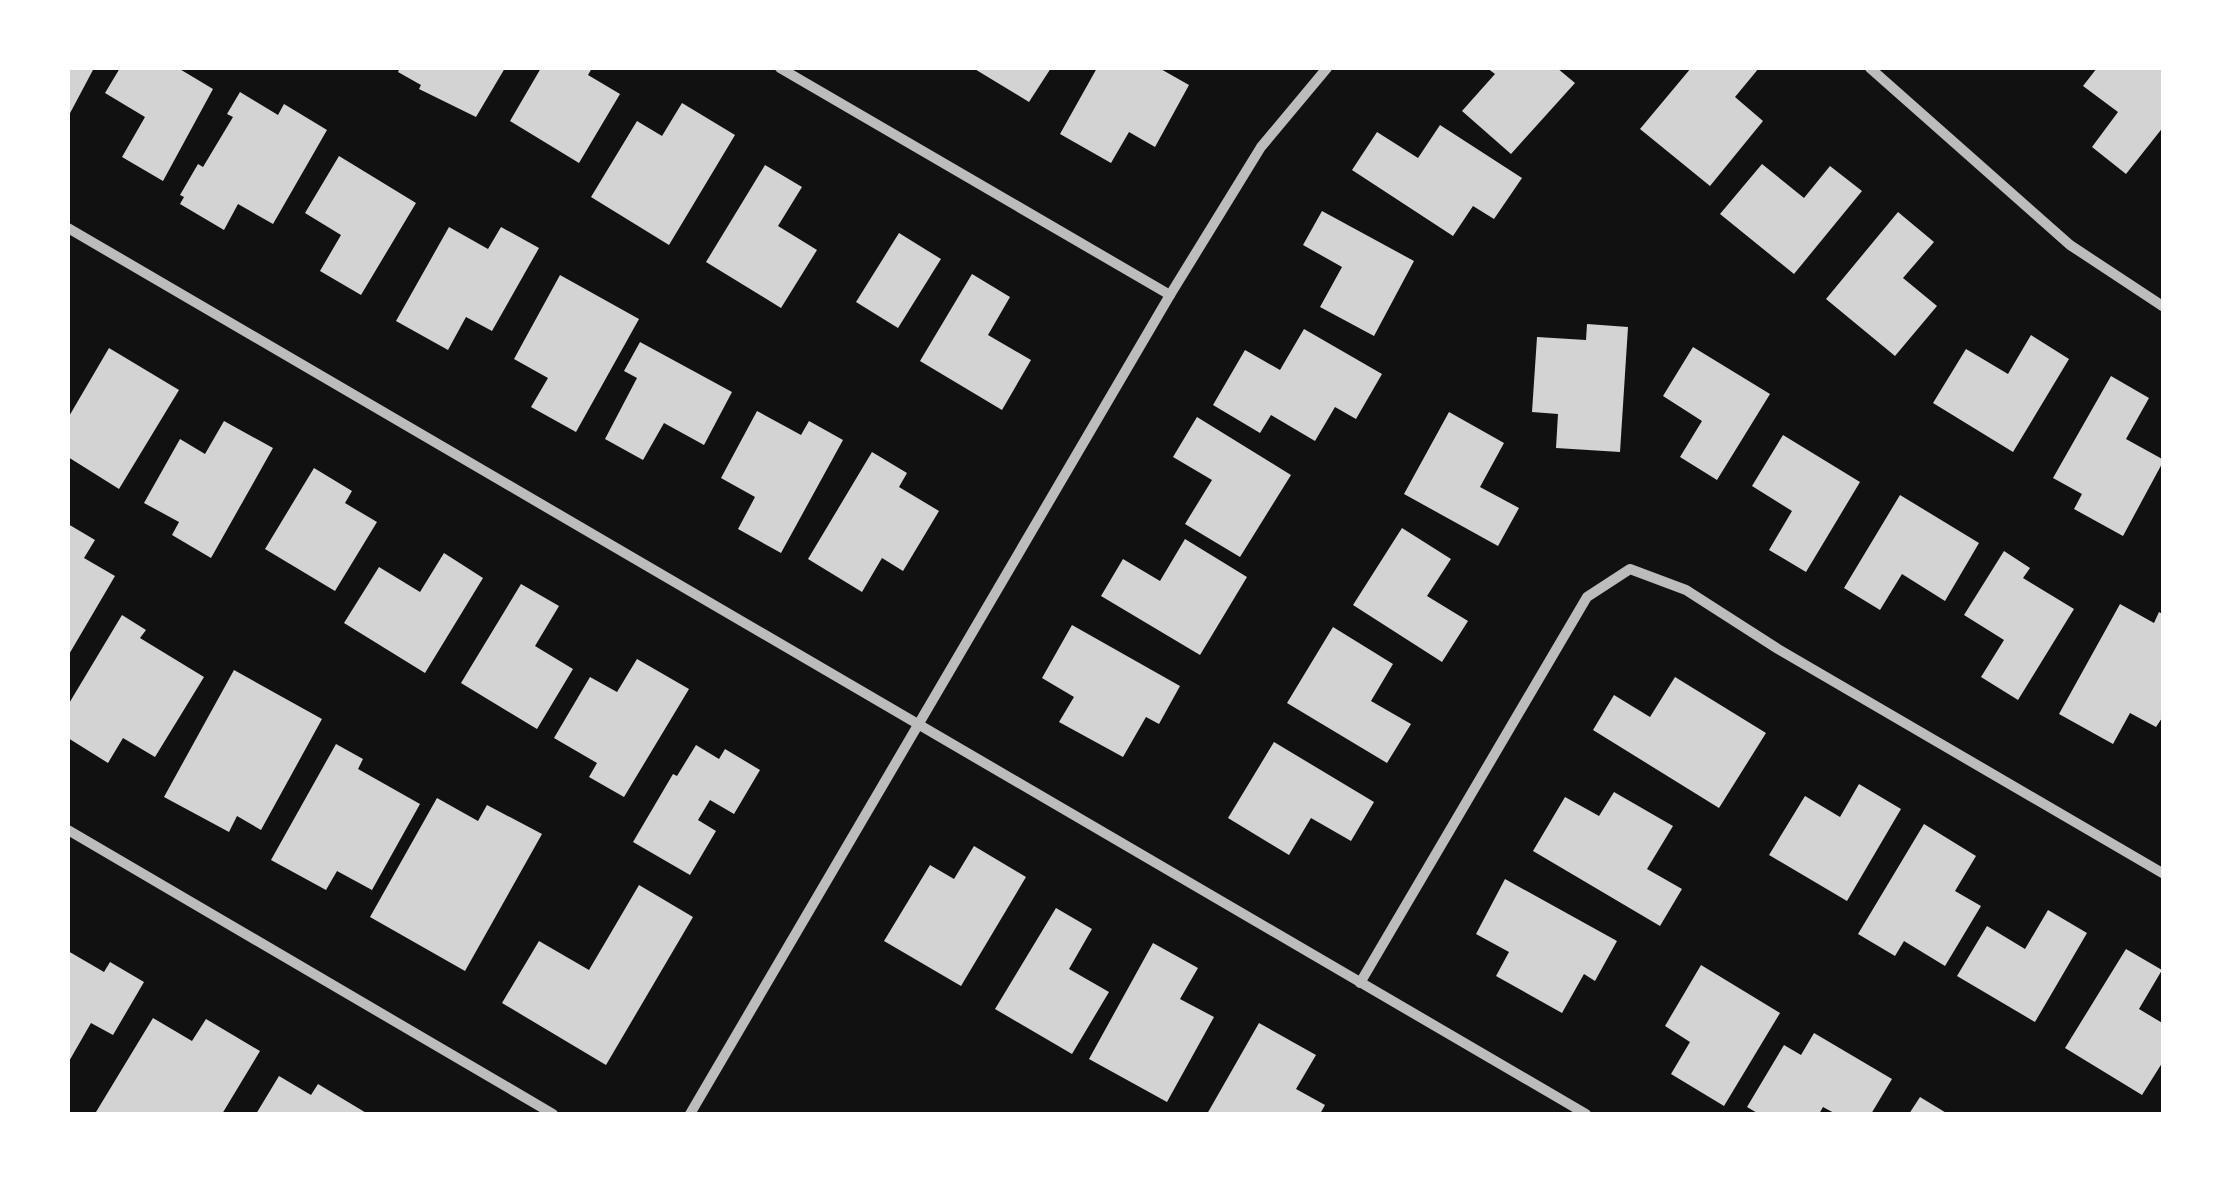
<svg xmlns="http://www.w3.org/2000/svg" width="2231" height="1182" viewBox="0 0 2231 1182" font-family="'Varela Round',sans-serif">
<rect width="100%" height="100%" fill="#111"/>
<!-- building -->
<g fill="#d3d3d3">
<polygon points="68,68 94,68 68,117"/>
<polygon points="120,68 178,68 213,89 163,181 122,157 145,117 105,93"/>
<polygon points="400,68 505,68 476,117 419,89 421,85 398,72"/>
<polygon points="541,68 592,68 588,75 620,94 579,163 510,121"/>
<polygon points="973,68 1051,68 1029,102"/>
<polygon points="1097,68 1159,68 1189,85 1155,147 1129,132 1111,163 1060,134"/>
<polygon points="1487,68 1557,68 1575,83 1511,154 1462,111 1495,74"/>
<polygon points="1691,68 1759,68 1735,97 1763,121 1710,186 1640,129"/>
<polygon points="2097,68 2164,68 2164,126 2126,174 2092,147 2118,112 2083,86"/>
<polygon points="240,92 278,115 284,104 327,130 273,224 238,204 224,230 180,204 184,197 180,195 198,164 203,167 233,117 227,114"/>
<polygon points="682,103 735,135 669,245 591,197 637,121 662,136"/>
<polygon points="1440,125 1522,178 1494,219 1473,206 1453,236 1352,170 1377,132 1418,158"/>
<polygon points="339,156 416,203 361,295 320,271 341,235 305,213"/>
<polygon points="1762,164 1804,198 1830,166 1862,191 1794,274 1720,214"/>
<polygon points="765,165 802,187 778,226 817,250 781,308 706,262"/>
<polygon points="1322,211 1414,261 1374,336 1320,307 1342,267 1303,245"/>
<polygon points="1898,212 1934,242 1903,278 1937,306 1895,356 1826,299"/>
<polygon points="449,227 488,249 501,227 539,248 492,331 466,317 448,350 396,321"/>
<polygon points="899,233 941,259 898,328 856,302"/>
<polygon points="972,274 1010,297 988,335 1031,360 1002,410 920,361"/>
<polygon points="560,275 639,319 576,432 531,407 548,378 514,359"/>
<polygon points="1587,324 1628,327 1620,452 1556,448 1558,414 1532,412 1537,337 1586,340"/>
<polygon points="1304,329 1382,374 1356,419 1335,407 1315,441 1271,415 1260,433 1213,405 1245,350 1280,370"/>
<polygon points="2031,335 2069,359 2013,452 1933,403 1966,349 2008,374"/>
<polygon points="640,342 732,392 704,445 664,423 643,460 605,439 637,378 624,371"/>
<polygon points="1693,347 1770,394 1717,480 1680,457 1702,421 1663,396"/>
<polygon points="109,348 179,390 119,489 68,457 68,418"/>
<polygon points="2111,376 2149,398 2126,439 2164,460 2123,536 2074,509 2082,494 2053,478"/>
<polygon points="757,411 801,435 809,421 843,440 781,553 738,529 755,497 721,478"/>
<polygon points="1449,412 1504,443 1480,487 1519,508 1498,546 1404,494"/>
<polygon points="1197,417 1291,475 1240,557 1185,524 1212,480 1173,457"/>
<polygon points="224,421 273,448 211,558 172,535 179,522 144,503 180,439 205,454"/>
<polygon points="1783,435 1860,482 1806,572 1769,550 1792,511 1752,486"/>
<polygon points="872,452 907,473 899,487 939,511 903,571 882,558 862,592 808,559"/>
<polygon points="314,468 352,491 345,503 377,522 335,591 265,549"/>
<polygon points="1900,495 1979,543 1945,601 1902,574 1880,610 1844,588"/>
<polygon points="68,524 95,540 84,558 115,576 68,656"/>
<polygon points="1402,528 1451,559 1427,596 1468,621 1442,662 1353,605"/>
<polygon points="1185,539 1247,577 1200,655 1101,596 1123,559 1160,581"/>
<polygon points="2004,551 2030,568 2023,578 2074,609 2018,700 1981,677 2004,640 1964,615"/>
<polygon points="444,553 483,578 425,673 344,623 379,567 420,592"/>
<polygon points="521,584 559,606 535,646 573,669 537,729 461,683"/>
<polygon points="2120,604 2154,623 2159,612 2164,615 2164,715 2156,727 2130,713 2113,744 2059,714"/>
<polygon points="122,615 146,630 140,638 204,677 155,757 123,738 108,763 68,738 68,705"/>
<polygon points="1072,625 1180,686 1159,724 1146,717 1123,757 1059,722 1074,697 1042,678"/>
<polygon points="1333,627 1393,664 1371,701 1411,724 1387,763 1287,703"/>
<polygon points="637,659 689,689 624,797 589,777 597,763 554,738 590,677 617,692"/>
<polygon points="234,670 322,719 261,830 237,816 229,832 164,797"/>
<polygon points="1675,677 1766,733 1719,808 1593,730 1614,695 1650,717"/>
<polygon points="1274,742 1374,802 1351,841 1311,818 1289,855 1228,818"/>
<polygon points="336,744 363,759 358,769 420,804 372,890 337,871 326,890 271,860"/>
<polygon points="696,745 719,759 725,749 760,770 734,814 710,800 698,820 716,831 690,875 633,842 673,774 677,776"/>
<polygon points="1859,784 1901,809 1847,901 1769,855 1805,796 1840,817"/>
<polygon points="1614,792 1673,826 1647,869 1682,889 1660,926 1533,851 1565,797 1599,816"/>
<polygon points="437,798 478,821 487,805 542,834 465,971 370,917"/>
<polygon points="1924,824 1976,856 1955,891 1981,906 1945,966 1904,941 1895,956 1858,934"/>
<polygon points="974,846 1026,877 961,986 884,941 930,865 954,879"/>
<polygon points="1505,879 1617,941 1595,981 1584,974 1562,1013 1496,976 1509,952 1476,934"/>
<polygon points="639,885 693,917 606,1065 502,1003 539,941 589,970"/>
<polygon points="1056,908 1092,929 1069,969 1109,992 1072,1054 995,1009"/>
<polygon points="2048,910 2087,933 2035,1022 1957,976 1987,926 2025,949"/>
<polygon points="1153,943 1198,968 1180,999 1214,1017 1167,1102 1089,1059"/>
<polygon points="2126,949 2162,970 2139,1009 2164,1024 2164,1060 2142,1095 2065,1048"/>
<polygon points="68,951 104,972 110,962 144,982 113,1035 91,1023 68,1063"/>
<polygon points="1701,965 1780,1013 1724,1106 1671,1074 1690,1042 1665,1026"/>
<polygon points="153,1018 192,1041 206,1019 260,1051 222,1114 96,1112"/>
<polygon points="1259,1023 1316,1055 1296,1089 1325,1105 1320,1114 1207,1114"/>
<polygon points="1814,1033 1892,1079 1871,1114 1836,1114 1823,1107 1819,1114 1759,1114 1747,1107 1784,1045 1801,1055"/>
<polygon points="279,1076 311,1095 318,1084 368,1114 256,1114"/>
<polygon points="1920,1097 1948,1114 1909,1114"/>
</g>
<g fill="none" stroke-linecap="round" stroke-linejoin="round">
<!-- minor -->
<g stroke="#bcbcbc" stroke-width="10">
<polyline points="780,68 1170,295"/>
<polyline points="1870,68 2070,245 2164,307"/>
<polyline points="68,228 1586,1114"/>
<polyline points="68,830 553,1114"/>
<polyline points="1360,983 1587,597 1630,569 1686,590 1778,649 2164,874"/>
<polyline points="690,1114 1170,295 1261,147 1327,68"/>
</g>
</g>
<!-- border -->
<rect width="2231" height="1182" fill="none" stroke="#ffffff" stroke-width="140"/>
</svg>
